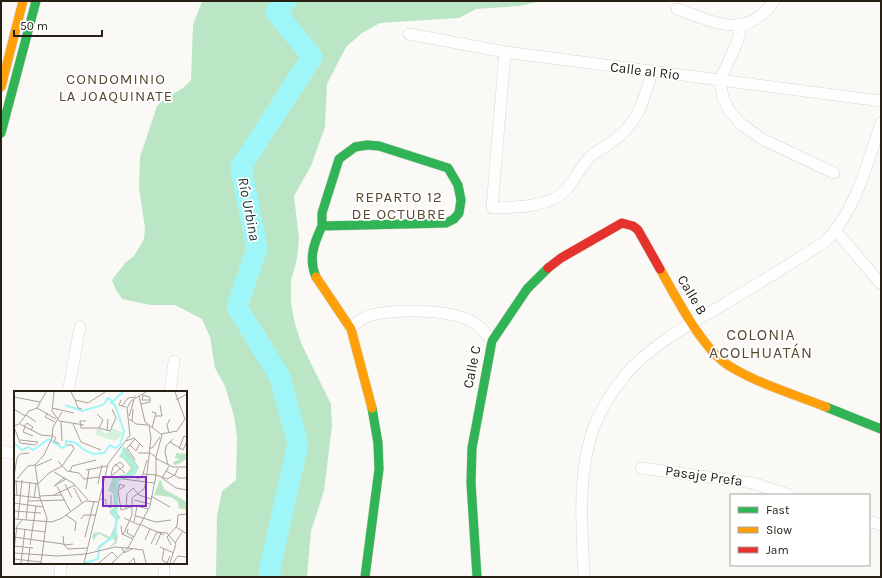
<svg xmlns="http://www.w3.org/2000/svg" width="882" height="578" viewBox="0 0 882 578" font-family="Karla,sans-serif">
<rect width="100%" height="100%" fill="#fbf9f6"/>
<!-- forest -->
<polygon fill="#bbe6c6" points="202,1 542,1 519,6 476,9 459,18 380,23 362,33 346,47 327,84 325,127 311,166 294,196 299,238 297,259 291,281 291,303 295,324 302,345 331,404 332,426 324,491 311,531 307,577 216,577 217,515 222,491 236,480 237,437 234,416 225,386 215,368 210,337 202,319 175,305 151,305 122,299 116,290 112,280 125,263 134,256 144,239 145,228 139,188 140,157 157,106 164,99 183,88 191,80 193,25"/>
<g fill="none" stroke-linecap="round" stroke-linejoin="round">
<!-- river -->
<polyline stroke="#9ff6f9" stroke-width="21" points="271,577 269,572 298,444 280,377 237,307 257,248 241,167 312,57 276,12 286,1"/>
<defs>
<g id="street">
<path d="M677,9C715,22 746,41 774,1"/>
<polyline points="741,26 737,43 720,80 723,98 730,112 741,124 762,139 834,173"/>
<polyline points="409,34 505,52 881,101"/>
<path d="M505,52L492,208C515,207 547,208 565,191C575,180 581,165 592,155C598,150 604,148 610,143C638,125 643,102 652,72"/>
<polyline points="836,231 881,284"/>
<path d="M350,328C357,323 363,317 371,315C397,309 455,308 477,325C483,328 487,336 492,341"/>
<polyline points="68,392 80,327"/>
<polyline points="170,392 174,361"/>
<polyline points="1,451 15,454"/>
<polyline points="641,468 753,483 789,495"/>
<polyline points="869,521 881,525"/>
<polyline points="60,577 61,563"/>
<polyline points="164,577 164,563"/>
<path d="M584,577C582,528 577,477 593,429C600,411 613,390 626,374C650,346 687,326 719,307C755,286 790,264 825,242C856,211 867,164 881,123"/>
</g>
<g id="fast">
<polyline points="1,133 36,1"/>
<path d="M316,277C308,259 314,243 322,226L446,223L454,219L459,213L461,200L458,185L448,168L379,146L367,145L355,147L339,159L322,213V226"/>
<polyline points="826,407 881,429"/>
<polyline points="365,577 379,469 378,443 372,408"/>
<polyline points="477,577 471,483 472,448 492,341 527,289 548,268"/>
</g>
<g id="slow">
<polyline points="1,87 23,1"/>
<path d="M660,269C676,297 703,351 731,367C759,384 796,395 826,407"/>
<polyline points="316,277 351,329 372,408"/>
</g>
<polyline id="jam" points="548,268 561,258 622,223 633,226 638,230 660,269"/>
</defs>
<!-- street casing -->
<use href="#street" stroke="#d9d6cf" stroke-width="12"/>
<!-- fast casing -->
<use href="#fast" stroke="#d9d6cf" stroke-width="10"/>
<!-- slow casing -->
<use href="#slow" stroke="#d9d6cf" stroke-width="10"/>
<!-- jam casing -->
<use href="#jam" stroke="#d9d6cf" stroke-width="10"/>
<!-- street -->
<use href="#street" stroke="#fefefe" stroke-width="11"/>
<!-- fast -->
<use href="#fast" stroke="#30b455" stroke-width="9"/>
<!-- slow -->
<use href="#slow" stroke="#ff9f0a" stroke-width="9"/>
<!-- jam -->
<use href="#jam" stroke="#e5322d" stroke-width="9"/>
</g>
<g text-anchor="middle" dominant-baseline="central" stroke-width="3.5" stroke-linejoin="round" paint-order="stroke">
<!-- street labels -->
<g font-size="14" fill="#262015" stroke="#fff">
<text transform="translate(645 71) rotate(7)">Calle al Rio</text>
<text transform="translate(692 295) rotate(59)">Calle B</text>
<text transform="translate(472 367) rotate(-79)">Calle C</text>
<text transform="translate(704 476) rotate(8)">Pasaje Prefa</text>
</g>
<!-- neighbourhood labels -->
<g font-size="15" letter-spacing="1" fill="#574a31" stroke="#fff">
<text x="116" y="79">CONDOMINIO<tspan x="116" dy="17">LA JOAQUINATE</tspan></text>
<text x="399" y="197">REPARTO 12<tspan x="399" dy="17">DE OCTUBRE</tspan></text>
</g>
<!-- water labels -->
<g font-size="15" font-style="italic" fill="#1c3334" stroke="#fff">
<text transform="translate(249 209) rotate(79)">Río Urbina</text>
</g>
<!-- quarter labels -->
<g font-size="16" letter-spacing="1" fill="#574a31" stroke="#fff">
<text x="761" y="334">COLONIA<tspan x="761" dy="18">ACOLHUATÁN</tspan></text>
</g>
</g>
<!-- overview -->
<g transform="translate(14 391)">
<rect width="173" height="173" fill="#fbf9f6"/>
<path d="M85,37L92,43L98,37L109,42L102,50L93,48L82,43L81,41Z" fill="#d7f2dc"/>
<path d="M111,56L125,76L121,84L105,90L103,122L107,127L103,129L101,138L104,145L102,153L94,157L101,151L99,147L83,159L84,155L94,148L86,143L82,145L80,150L78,146L80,142L85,141L96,146L101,134V128L95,121L100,116L99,102L94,100L97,91L99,86L112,83L117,77L109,67L105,66ZM162,62L173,63V67L167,72L160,74L159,71L166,68L161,67ZM146,88L150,98L173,111V119L165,117L164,111L157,106L140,104Z" fill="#bbe6c6"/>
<path fill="none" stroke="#9ff6f9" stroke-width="2" d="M51,14L68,20L89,14L94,7L98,10M0,52L8,59L14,56L19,59L35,48L48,57L52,55V50L62,52L70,59L79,63L90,62L96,54L101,57L106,54M106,54L110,40L101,14L97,12L109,1M71,172L84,168L85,156L101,144L103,129L99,121L103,118L101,101L104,89L102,87L117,84L121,80V75L109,63V56"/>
<path fill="none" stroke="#a6a29c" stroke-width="1" d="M32,1L23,17L42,28M40,1L38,20L45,30L70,34M57,1L61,9L74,12L91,1M125,5L131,31L148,44M129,5L128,9H137M0,6L26,11M61,9L64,17L68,18M107,9L105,14L112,16M162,9L173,3M127,13L136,11V6L128,4M108,15L114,7L122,6M38,17L60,22M0,18L11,25M138,21L142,22L138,37M34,22L31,26L41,31M83,23L89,29L85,37M12,24L22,31M115,25L120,9M141,25H148L146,14M115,28L122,33L134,34M72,30H66L67,37H85L96,40L102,27L98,18M118,30L119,18M47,31L48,50M6,33L27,44L38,45M59,33L67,51L87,59M0,35L5,33L15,20L23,17M0,36L6,52L21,54L24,51M10,36L13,32L19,36L17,39M11,36L9,41L19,45M93,40L94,28M155,42L153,34L156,28M147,43L163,40L171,28L161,1M38,44L42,47L40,50L46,53M6,49L24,51M112,50L120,47L129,56M156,51L169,59L173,50M116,54L122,60L126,52M135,57H138L146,46M165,58L170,45L173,46M124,62H136L142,66M141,67L159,76H173M121,69L113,57L121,48M44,70L53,80L65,82L70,88L85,86M101,73L111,82M21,74L26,107L33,127L27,172M21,74L30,64L38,47L39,36L48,21M154,74L151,61L152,55L159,48M22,75L38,68M155,75L148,87L162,97L173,99M72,79L93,75M152,80L165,87H173M40,81L59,92L74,109M56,81L58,75L82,69M129,83L142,84M142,84L153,88L161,84L164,77M0,85L3,67L6,63L15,62M91,86H96L110,75L106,71L99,76L97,84M50,87L40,95L52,88M122,87H126L129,83L133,69M3,88L14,75L21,74M109,88L140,92M2,89L3,105M0,90L25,93M25,92L35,82L48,75L60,58L58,54H53M51,93L58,107M84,93L88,74M43,95L56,120M60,97L68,112M105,97L106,93L111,95L104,99L107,119L117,116M72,98L75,79M0,104L26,107M40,104L61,94M26,105L47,104M137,105L156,116M20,107L22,93M85,108L92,109V115L97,117V104M120,109L136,113M14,110L51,109M0,112L29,116M112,117L113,103L119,97L125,104L137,108M0,120L27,122M52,124L62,131L61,140M122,125L142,131L157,129M110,127L125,134M0,128L38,131L48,127L71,110L85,111M4,128L8,89M67,128L70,124H81M12,129L16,91M120,131L123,115L134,118M125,133L150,144M107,135L108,143L119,148M162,136L173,143M0,137L31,141M114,138L113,142L120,146M143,141L153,142L162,153L156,172M109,144L118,124V107L130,98L132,91L137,47L135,35M49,145L50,154L59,153M0,146L49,153L54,158L74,157M71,146L80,110M131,149L136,138M161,152L169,140M137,153L143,141M16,154L22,115M142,154L147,142M157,154L153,146L163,135L164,124L173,123M0,155L19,157M146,156L160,162M108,157L110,162L118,158M114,157L136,115L142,84V66L148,44M0,158L3,135L8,129M150,158L148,169L153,172L156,165M0,162L44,165L72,163L101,156L114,157L129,159L132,172M0,168L27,171M7,172L11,138M14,172L16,156M70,172L94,73L116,44L113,17L117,10L132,1M85,172L98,161L104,167M98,172L114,157M115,172L120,167L121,172M159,172L164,165L173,166"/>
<path fill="#7b2cbf" fill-opacity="0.15" stroke="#7b2cbf" stroke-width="2" d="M89,86H132V115H89Z"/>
<rect width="173" height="173" fill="none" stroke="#262015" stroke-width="2"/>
</g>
<!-- border -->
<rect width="882" height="578" fill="none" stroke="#262015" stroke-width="4"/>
<!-- legend -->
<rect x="730" y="494" width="140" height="72" fill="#ffffff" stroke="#a8a6a1"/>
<rect x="738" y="507" width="20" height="6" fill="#30b455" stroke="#a8a6a1"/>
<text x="766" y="514" font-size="12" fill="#262015">Fast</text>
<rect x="738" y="527" width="20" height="6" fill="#ff9f0a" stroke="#a8a6a1"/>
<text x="766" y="534" font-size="12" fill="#262015">Slow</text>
<rect x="738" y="547" width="20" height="6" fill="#e5322d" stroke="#a8a6a1"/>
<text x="766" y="554" font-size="12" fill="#262015">Jam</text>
<!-- scale -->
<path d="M14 30v6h88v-6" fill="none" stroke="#262015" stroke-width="2"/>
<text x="20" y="30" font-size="12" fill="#262015" stroke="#ffffff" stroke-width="3" paint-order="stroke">50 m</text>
</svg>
